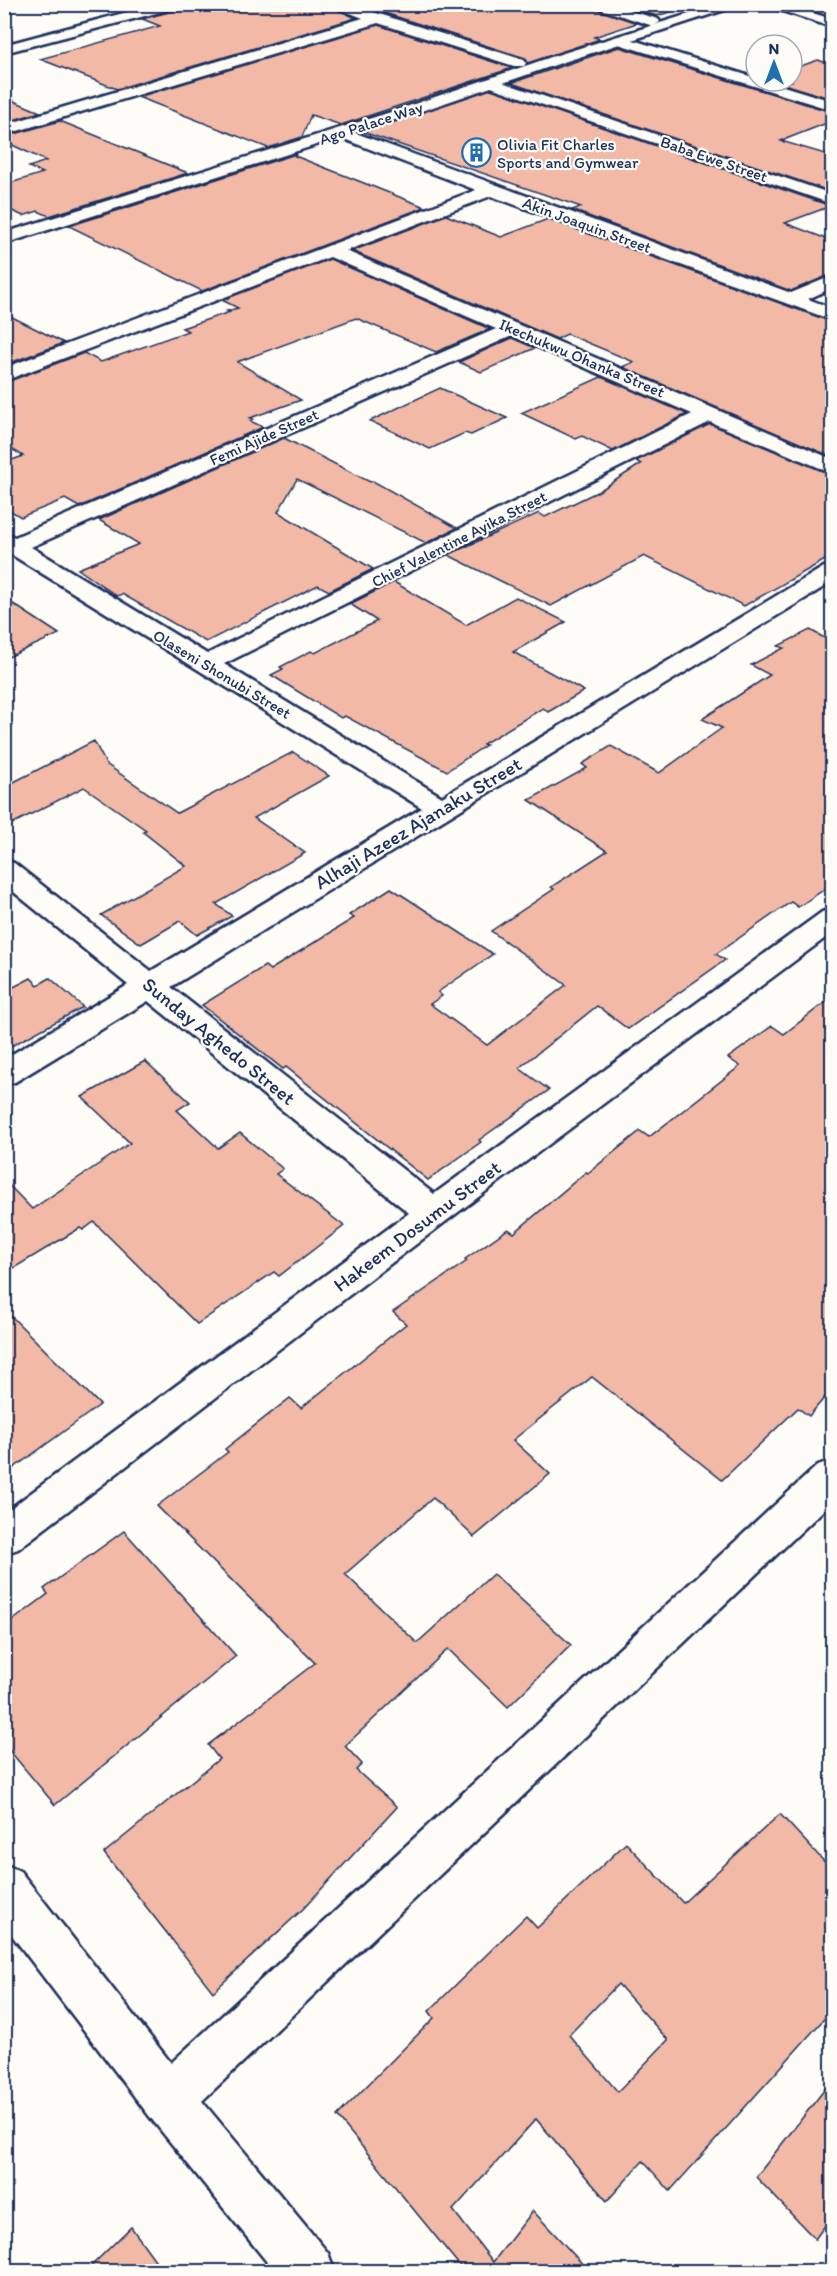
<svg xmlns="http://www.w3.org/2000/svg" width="837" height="2276" viewBox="0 0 837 2276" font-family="Itim,sans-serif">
<rect width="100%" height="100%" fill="#fdfcf7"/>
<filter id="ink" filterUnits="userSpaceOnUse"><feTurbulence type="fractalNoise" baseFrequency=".0167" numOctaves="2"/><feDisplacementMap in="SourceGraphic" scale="12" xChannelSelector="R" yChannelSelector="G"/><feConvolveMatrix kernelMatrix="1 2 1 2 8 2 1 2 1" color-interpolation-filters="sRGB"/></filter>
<g filter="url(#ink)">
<!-- building -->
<g fill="#f1b9a6" stroke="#1b2f5e" stroke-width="1.5" fill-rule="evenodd">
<polygon points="182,4 325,4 356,18 117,89 40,59 160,26 142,19 180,9"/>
<polygon points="357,4 583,4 637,23 594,37 600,39 528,63 525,58"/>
<polygon points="617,4 676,4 677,10 657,16"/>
<polygon points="378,25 512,68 341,125 311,115 302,137 268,148 138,97"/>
<polygon points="619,47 832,112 832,121 781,141 832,156 832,192 511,83"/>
<polygon points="818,60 832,65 832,99 775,81 792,81 792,69"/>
<polygon points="491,89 831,206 785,223 832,241 832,274 791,291 572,210 581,207 363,132"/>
<polygon points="4,97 40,112 4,123"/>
<polygon points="60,121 188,173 49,216 38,211 23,216 4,207 4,185 43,173 29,167 46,161 4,141 4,137"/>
<polygon points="296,154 295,156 425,207 202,291 69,226"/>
<polygon points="446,215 501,237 548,219 832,322 832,457 622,367 634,362 567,334 557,339 352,251"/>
<polygon points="330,259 490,329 436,352 356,318 237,362 301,400 250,418 253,419 250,421 263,427 79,507 65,499 21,517 4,507 4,463 23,456 4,444 4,383 84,353 101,362 188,331 182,328 230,312 227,311 238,308 222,300"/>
<polygon points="4,313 64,343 4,365"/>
<polygon points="512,338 535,348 481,372 459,362"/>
<polygon points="601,377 687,414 613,451 582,436 576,439 521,413"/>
<polygon points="440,388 507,418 471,435 465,433 430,449 370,421"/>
<polygon points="710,424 832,475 832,556 744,606 644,556 551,606 448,555 539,513 545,517 599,491 641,464 636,461"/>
<polygon points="284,438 370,482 373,481 457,528 426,543 297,479 278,512 373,569 329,591 318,585 206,642 122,594 117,596 78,569 139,544 99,520"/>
<polygon points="394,582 466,625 516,597 566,622 513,652 584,691 548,712 543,708 483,744 486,745 447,771 345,716 341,718 271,675 283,669 280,667 311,651 315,653 377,621 350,604"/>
<polygon points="4,598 59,634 4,659"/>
<polygon points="810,630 832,642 832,884 798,907 791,902 716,954 725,960 628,1029 597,1006 519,1068 549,1090 479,1140 481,1142 428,1180 286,1067 283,1069 202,1005 265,966 270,970 354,918 349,915 391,888 493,954 438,992 442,996 430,1004 487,1045 566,985 491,931 554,889 551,887 607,851 529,800 587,768 582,764 611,746 659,773 722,728 702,719 770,675 751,665 784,648 778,646"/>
<polygon points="94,741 106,764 177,813 293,752 329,776 254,818 305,853 216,904 232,916 197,935 180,921 141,944 101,915 186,866 143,832 146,830 84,787 4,828 4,787"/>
<polygon points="31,978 38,985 50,978 83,1007 4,1050 4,992"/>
<polygon points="832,997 832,1389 809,1416 798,1408 722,1480 592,1377 513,1440 550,1474 474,1537 433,1498 345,1574 417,1643 493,1574 571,1645 508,1707 448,1649 345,1746 362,1764 356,1770 397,1807 303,1909 213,1992 104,1853 219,1759 208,1745 315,1663 157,1506 228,1452 225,1449 290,1398 301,1408 406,1324 393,1312 467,1261 465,1259 508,1229 514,1233 586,1172 588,1173 640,1131 649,1137 740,1066 728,1058 772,1026 784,1034"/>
<polygon points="145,1061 190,1102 177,1110 218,1148 240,1133 283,1169 276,1174 344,1226 279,1276 274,1272 197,1324 94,1222 83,1230 80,1228 4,1274 4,1180 32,1209 130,1143 82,1097"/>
<polygon points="4,1309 100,1405 4,1475"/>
<polygon points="124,1531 236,1656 55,1805 4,1744 4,1627 48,1594 44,1589"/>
<path d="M780,1814L832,1870V2010L670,2191L643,2161L607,2201L536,2119L453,2210L493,2262L533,2211L589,2271H464L337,2116L434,2018L429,2011L526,1916L537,1928L626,1843L683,1903ZM618,1984L668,2040L618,2092L569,2035Z"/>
<polygon points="832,2080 832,2216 815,2239 756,2177"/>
<polygon points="131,2227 163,2271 86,2271"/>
</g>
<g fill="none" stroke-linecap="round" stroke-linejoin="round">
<defs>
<g id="minor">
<polygon points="157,4 180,4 179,7 4,53 4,45"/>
<polygon points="327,4 348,4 524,60 526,63 524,66 514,66 378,23 4,135 4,125 363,18"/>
<polygon points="585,4 607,4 658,19 660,22 653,26"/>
<polygon points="761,4 783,4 832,19 832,27"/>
<polygon points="620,36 756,78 756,81 767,81 832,101 832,110 615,43 613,40 615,37"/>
<polygon points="493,79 832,194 832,204 488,86 486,83"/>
<path d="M342,128L791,293L832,276V288L808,299L832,308V320L491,196L346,251L832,459V473L710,422L224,664L442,797L824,567L832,565V582L171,987L434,1194L822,912L832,909V933L445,1222L18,1549L4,1554V1513L409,1213L148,1001L15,1082L4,1085V1059L128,985L4,884V860L14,863L151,971L422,808L4,550V533L15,537L496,329L330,257L4,381V368L476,190L336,136L334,133L336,130ZM512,336L692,414L207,654L31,547Z"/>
<polygon points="832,1460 832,1502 202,2101 328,2253 335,2272 275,2272 150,2117 4,1925 4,1864 20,1871 171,2063 818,1465"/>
</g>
<polygon id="major" points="721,4 743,4 564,62 401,118 4,244 4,233 391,112 554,56"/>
</defs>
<!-- minor casing -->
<use href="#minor" stroke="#1b2f5e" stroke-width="5"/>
<!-- major casing -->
<use href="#major" stroke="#1b2f5e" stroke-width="5"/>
<!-- minor -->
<use href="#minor" fill="#fdfcf7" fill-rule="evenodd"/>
<!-- major -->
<use href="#major" fill="#fdfcf7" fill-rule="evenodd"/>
</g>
</g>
<!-- icons -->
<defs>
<symbol id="building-ring" viewBox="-11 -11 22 22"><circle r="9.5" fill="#fdfcf7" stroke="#1f6fb2" stroke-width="1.5"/><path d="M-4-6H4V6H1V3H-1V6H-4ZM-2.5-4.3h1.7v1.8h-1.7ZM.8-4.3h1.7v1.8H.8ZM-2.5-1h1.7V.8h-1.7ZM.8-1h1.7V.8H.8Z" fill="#1f6fb2"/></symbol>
</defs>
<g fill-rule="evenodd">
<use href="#building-ring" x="460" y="136" width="33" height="33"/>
</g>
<g text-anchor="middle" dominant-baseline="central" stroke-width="4.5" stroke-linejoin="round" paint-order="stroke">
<!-- far-street labels -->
<g font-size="16" fill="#1b2f5e" stroke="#fdfcf7">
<text transform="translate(371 123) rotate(-18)">Ago Palace Way</text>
<text transform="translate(714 159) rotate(19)">Baba Ewe Street</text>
<text transform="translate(587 225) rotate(20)">Akin Joaquin Street</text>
<text transform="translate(582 358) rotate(23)">Ikechukwu Ohanka Street</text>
<text transform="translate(264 437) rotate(-24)">Femi Ajide Street</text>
<text transform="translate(459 539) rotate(-27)">Chief Valentine Ayika Street</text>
<text transform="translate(222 674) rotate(31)">Olaseni Shonubi Street</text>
</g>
<!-- far-poi labels -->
<g font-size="16" fill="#1b2f5e" stroke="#fdfcf7" text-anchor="start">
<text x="497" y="144">Olivia Fit Charles<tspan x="497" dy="18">Sports and Gymwear</tspan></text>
</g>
<!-- street labels -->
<g font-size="20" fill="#1b2f5e" stroke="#fdfcf7">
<text transform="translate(418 823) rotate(-31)">Alhaji Azeez Ajanaku Street</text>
<text transform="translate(219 1041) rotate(39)">Sunday Aghedo Street</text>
<text transform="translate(417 1226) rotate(-37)">Hakeem Dosumu Street</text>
</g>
</g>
<!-- margin -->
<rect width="837" height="2276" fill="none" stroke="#fdfcf7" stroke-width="24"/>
<rect x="12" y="12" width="813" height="2252" fill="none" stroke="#1b2f5e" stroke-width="2" filter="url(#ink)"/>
<!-- north arrow -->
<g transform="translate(774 63)"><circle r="28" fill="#fdfcf7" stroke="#a3aaba" stroke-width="1.5"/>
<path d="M0-4.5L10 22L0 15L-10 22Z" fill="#1f6fb2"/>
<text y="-9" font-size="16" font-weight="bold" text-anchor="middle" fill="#1b2f5e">N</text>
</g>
</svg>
